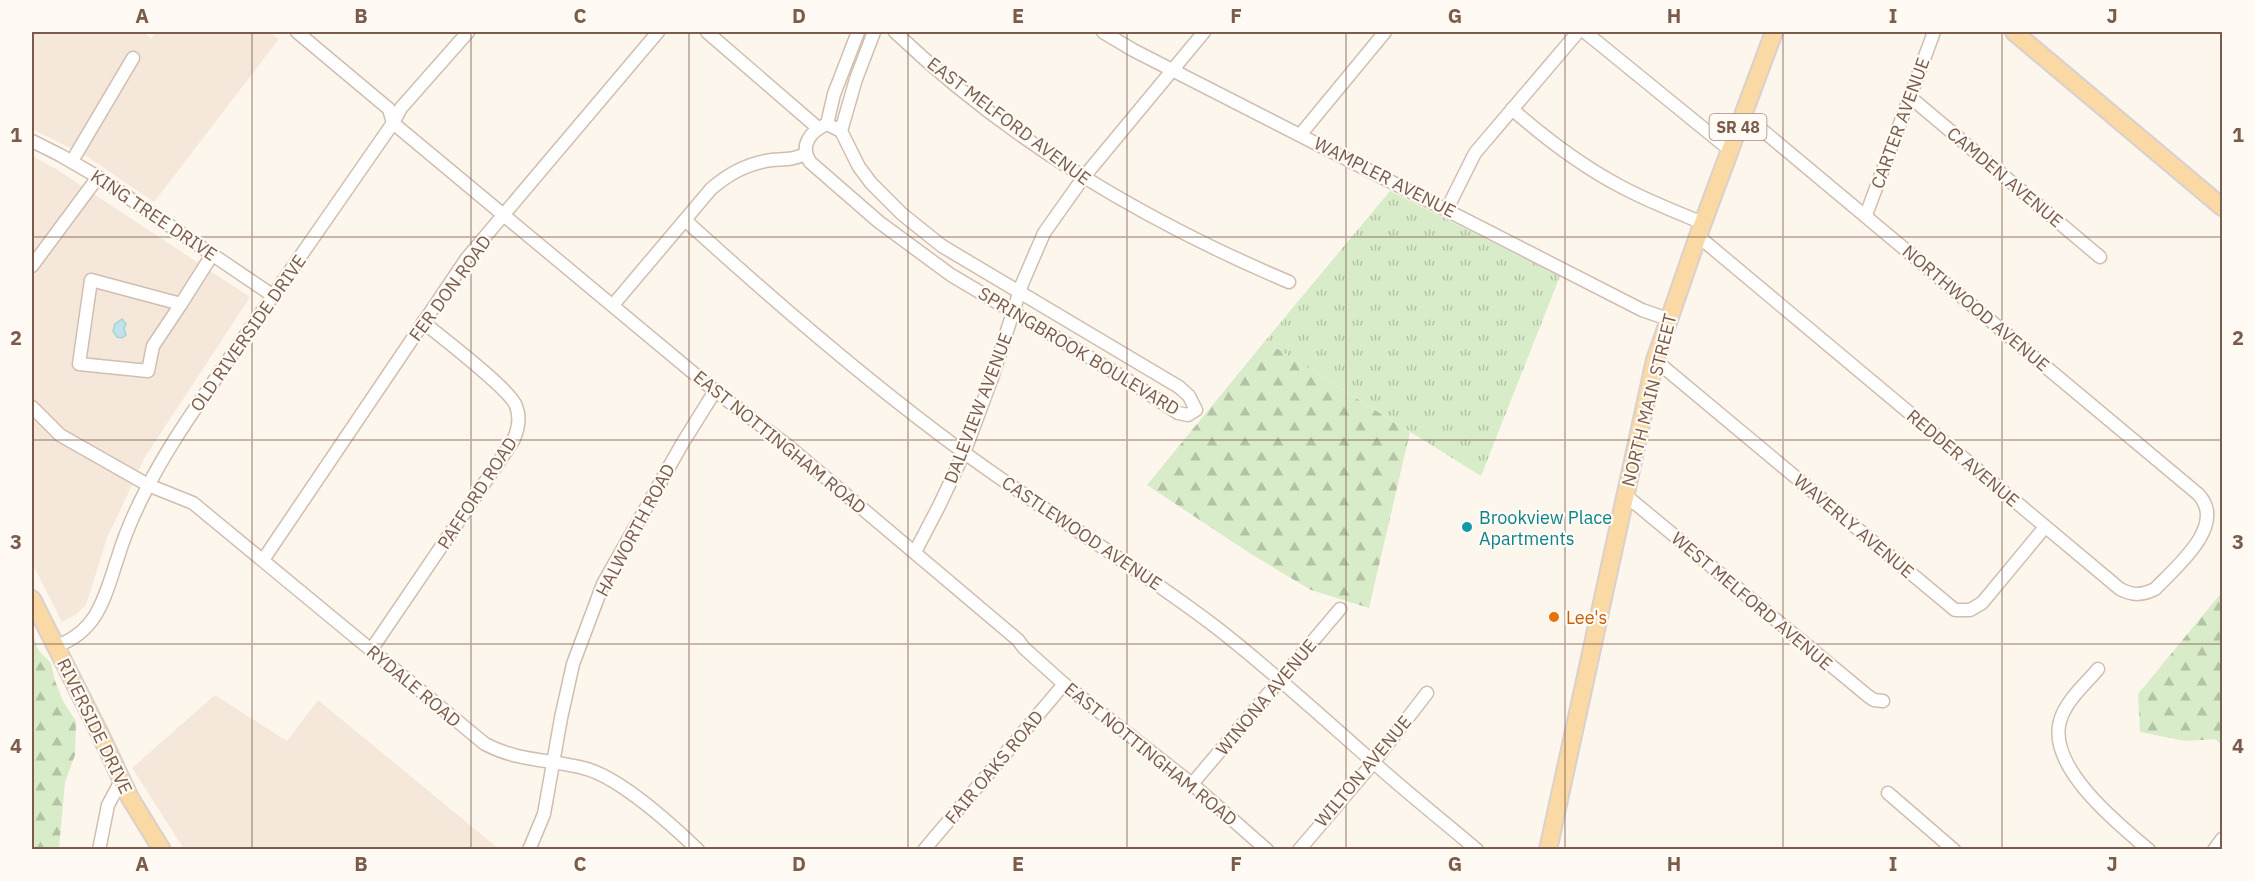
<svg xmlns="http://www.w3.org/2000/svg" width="2254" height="881" viewBox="0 0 2254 881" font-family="'IBM Plex Sans',sans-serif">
<defs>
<pattern id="grass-tufts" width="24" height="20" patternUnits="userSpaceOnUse" patternTransform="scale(1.5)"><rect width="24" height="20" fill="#d8ecc9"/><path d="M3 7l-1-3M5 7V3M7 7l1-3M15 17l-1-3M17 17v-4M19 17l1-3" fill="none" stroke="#b4c2a5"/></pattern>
<pattern id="forest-firs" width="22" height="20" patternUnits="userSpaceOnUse" patternTransform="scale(1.5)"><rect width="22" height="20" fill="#d8ecc9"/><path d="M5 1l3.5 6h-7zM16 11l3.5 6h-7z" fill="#b4c2a5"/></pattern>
</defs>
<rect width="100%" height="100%" fill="#fdf6ec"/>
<!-- residential -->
<g fill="#f5e8da">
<polygon points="32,32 143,32 151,38 157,32 269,32 279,39 154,202 88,157 32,129"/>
<polygon points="32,156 56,169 250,297 145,457 107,538 86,605 75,615 62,622 32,563"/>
<polygon points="215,695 287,741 318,700 499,849 184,849 132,768"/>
</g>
<!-- grass -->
<polygon fill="url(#grass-tufts)" points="1390,191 1560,276 1481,476 1265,341"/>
<!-- forest -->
<g fill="url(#forest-firs)">
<polygon points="1265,341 1410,432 1369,608 1311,590 1251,554 1147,485"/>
<polygon points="2222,592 2222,745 2215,739 2186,741 2140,732 2138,694"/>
<polygon points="32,634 39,651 51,663 55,681 64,703 76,721 75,755 65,782 59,849 32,849"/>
</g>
<!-- water -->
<polygon fill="#bfe3e8" stroke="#a5d3da" stroke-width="1.5" points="122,319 126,324 124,329 126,335 122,338 117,337 113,331 115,324"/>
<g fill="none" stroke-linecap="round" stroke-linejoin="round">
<defs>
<g id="minor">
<polyline points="297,32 389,109 393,123 715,391 787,445 1018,640 1024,648 1064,684 1192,784 1267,850"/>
<polyline points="707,32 818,128"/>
<path d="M895,32C1011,142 1143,220 1289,282"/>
<polyline points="1103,32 1133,50 1642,310 1668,319"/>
<polyline points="1585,32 1730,150"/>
<polyline points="1910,97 2100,257"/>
<path d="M1512,109C1545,138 1579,164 1618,185C1645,200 1674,211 1703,223"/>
<path d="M827,124L841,131L859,167L871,183L902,214L942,246L1179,387L1189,396L1196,410L1188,415L1178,413L1126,379L951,275L879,222L810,162C799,145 811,131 827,124Z"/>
<polyline points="827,124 834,94 858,32"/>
<polyline points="841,131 856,79 874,32"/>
<polyline points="1300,135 1385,32"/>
<polyline points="32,141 60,155 98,177 272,295"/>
<polyline points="72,161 133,58"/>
<polyline points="1447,209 1475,153 1578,32"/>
<polyline points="1866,215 1934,32"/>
<path d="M685,220C774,301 865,380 962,451C1046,513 1135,565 1217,628C1271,670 1321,716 1372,761C1406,792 1442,820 1477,850"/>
<path d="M1698,236L2120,589C2133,596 2143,595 2155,589C2176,567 2228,525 2198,494L1743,114"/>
<polyline points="32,266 98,177"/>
<polygon points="91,280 181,304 153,346 148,371 79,364"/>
<polyline points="181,304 212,255"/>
<path d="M613,305L711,189C729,173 748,163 772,160C784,159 793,160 805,154"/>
<polyline points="1655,360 1955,610 1970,610 1982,603 2045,527"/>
<path d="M32,407L60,435L148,485L193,503L485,744C519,762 552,759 587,769C621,779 672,825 698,850"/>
<polyline points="1624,494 1868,696 1874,700 1883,701"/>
<polyline points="915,552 939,506 964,453 992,378 1022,284 1044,233 1083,178 1204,32"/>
<polyline points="263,560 467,258 658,32"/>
<path d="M56,646C99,631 105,595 118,557C125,534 135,511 146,490C169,444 200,402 229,359C283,280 339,202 393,123L401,108L468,32"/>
<path d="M371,650L513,441C518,430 521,418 516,406C510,389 441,337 423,322"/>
<path d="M2098,669C2085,685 2066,700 2060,721C2047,767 2118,824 2149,850"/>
<polyline points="1192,784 1340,609"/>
<polyline points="1888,793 1954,850"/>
<polyline points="99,850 108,805 122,779"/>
<polyline points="529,850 544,814 561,718 573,664 603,584 682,444 715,391"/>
<polyline points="924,850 1064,684"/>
<polyline points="1299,850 1373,763 1427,693"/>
<polyline points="2214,850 2222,839"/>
</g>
<g id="major">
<polyline points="2014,32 2222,207"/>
<polyline points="32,599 100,734 130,798 162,850"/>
<polyline points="1548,850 1655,360 1698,236 1774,32"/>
</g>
</defs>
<!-- minor casing -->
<use href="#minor" stroke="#d1beb0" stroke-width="15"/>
<!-- major casing -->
<use href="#major" stroke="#dad1cd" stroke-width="20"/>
<!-- minor -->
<use href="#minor" stroke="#fff" stroke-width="12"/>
<!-- major -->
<use href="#major" stroke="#fbd9a5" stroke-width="16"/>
</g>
<!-- grid -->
<path fill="none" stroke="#7a5c4d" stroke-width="1.5" stroke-opacity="0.55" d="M252,32V850M471,32V850M689,32V850M908,32V850M1127,32V850M1346,32V850M1565,32V850M1783,32V850M2002,32V850M32,237H2222M32,440H2222M32,644H2222"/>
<!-- markers -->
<circle fill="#0f9aa8" stroke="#fffaf3" stroke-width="2" cx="1467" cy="527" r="6"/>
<circle fill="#e8710a" stroke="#fffaf3" stroke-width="2" cx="1554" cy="617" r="6"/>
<g text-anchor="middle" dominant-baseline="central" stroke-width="4.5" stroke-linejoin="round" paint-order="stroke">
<!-- shield labels -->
<rect fill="#fffaf3" stroke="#a28b7f" stroke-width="1.5" x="1709.5" y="114" width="57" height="26" rx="4.5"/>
<g font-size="16" font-weight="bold" fill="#7a5c4d">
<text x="1738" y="127">SR 48</text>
</g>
<!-- street labels -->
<g font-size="18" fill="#7a5c4d" stroke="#fffaf3">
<text transform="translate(1009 121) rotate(37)">EAST MELFORD AVENUE</text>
<text transform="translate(1900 123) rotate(-70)">CARTER AVENUE</text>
<text transform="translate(1385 177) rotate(27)">WAMPLER AVENUE</text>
<text transform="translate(2005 177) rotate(40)">CAMDEN AVENUE</text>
<text transform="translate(154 215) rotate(34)">KING TREE DRIVE</text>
<text transform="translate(450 288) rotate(-54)">FER DON ROAD</text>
<text transform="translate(1976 308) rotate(40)">NORTHWOOD AVENUE</text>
<text transform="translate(248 333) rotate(-55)">OLD RIVERSIDE DRIVE</text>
<text transform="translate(1079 351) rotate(31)">SPRINGBROOK BOULEVARD</text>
<text transform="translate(1649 400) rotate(-76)">NORTH MAIN STREET</text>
<text transform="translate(978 408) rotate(-69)">DALEVIEW AVENUE</text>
<text transform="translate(780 442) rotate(39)">EAST NOTTINGHAM ROAD</text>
<text transform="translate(1963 458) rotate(40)">REDDER AVENUE</text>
<text transform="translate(477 493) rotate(-57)">PAFFORD ROAD</text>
<text transform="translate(1854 526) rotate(40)">WAVERLY AVENUE</text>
<text transform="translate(635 530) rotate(-62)">HALWORTH ROAD</text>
<text transform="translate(1082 533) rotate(34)">CASTLEWOOD AVENUE</text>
<text transform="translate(1752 601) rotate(40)">WEST MELFORD AVENUE</text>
<text transform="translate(414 686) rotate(40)">RYDALE ROAD</text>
<text transform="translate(1266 697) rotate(-50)">WINONA AVENUE</text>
<text transform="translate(95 726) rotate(64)">RIVERSIDE DRIVE</text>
<text transform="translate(1151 754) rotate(39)">EAST NOTTINGHAM ROAD</text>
<text transform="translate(994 767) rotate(-50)">FAIR OAKS ROAD</text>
<text transform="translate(1363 771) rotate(-50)">WILTON AVENUE</text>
</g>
<!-- culture labels -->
<g font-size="18" fill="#0d838f" stroke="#fffaf3" text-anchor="start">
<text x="1479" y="517">Brookview Place<tspan x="1479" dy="21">Apartments</tspan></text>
</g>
<!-- food labels -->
<g font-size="18" fill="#c56008" stroke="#fffaf3" text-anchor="start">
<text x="1566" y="617">Lee's</text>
</g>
</g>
<!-- border -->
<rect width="2254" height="881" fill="none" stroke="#fffaf3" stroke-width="66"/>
<rect x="33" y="33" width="2188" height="815" fill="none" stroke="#7a5c4d" stroke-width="2"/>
<g font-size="20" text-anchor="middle" font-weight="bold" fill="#7a5c4d">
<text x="142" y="23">A</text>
<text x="361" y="23">B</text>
<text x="580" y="23">C</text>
<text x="799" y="23">D</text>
<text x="1018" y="23">E</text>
<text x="1236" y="23">F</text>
<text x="1455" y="23">G</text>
<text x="1674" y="23">H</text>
<text x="1893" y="23">I</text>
<text x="2112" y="23">J</text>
<text x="16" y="142">1</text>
<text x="2238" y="142">1</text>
<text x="16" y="345">2</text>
<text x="2238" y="345">2</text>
<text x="16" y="549">3</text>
<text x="2238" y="549">3</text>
<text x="16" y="753">4</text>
<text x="2238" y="753">4</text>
<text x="142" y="871">A</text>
<text x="361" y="871">B</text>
<text x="580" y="871">C</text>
<text x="799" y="871">D</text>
<text x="1018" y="871">E</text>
<text x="1236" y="871">F</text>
<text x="1455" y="871">G</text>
<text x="1674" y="871">H</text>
<text x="1893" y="871">I</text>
<text x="2112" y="871">J</text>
</g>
</svg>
